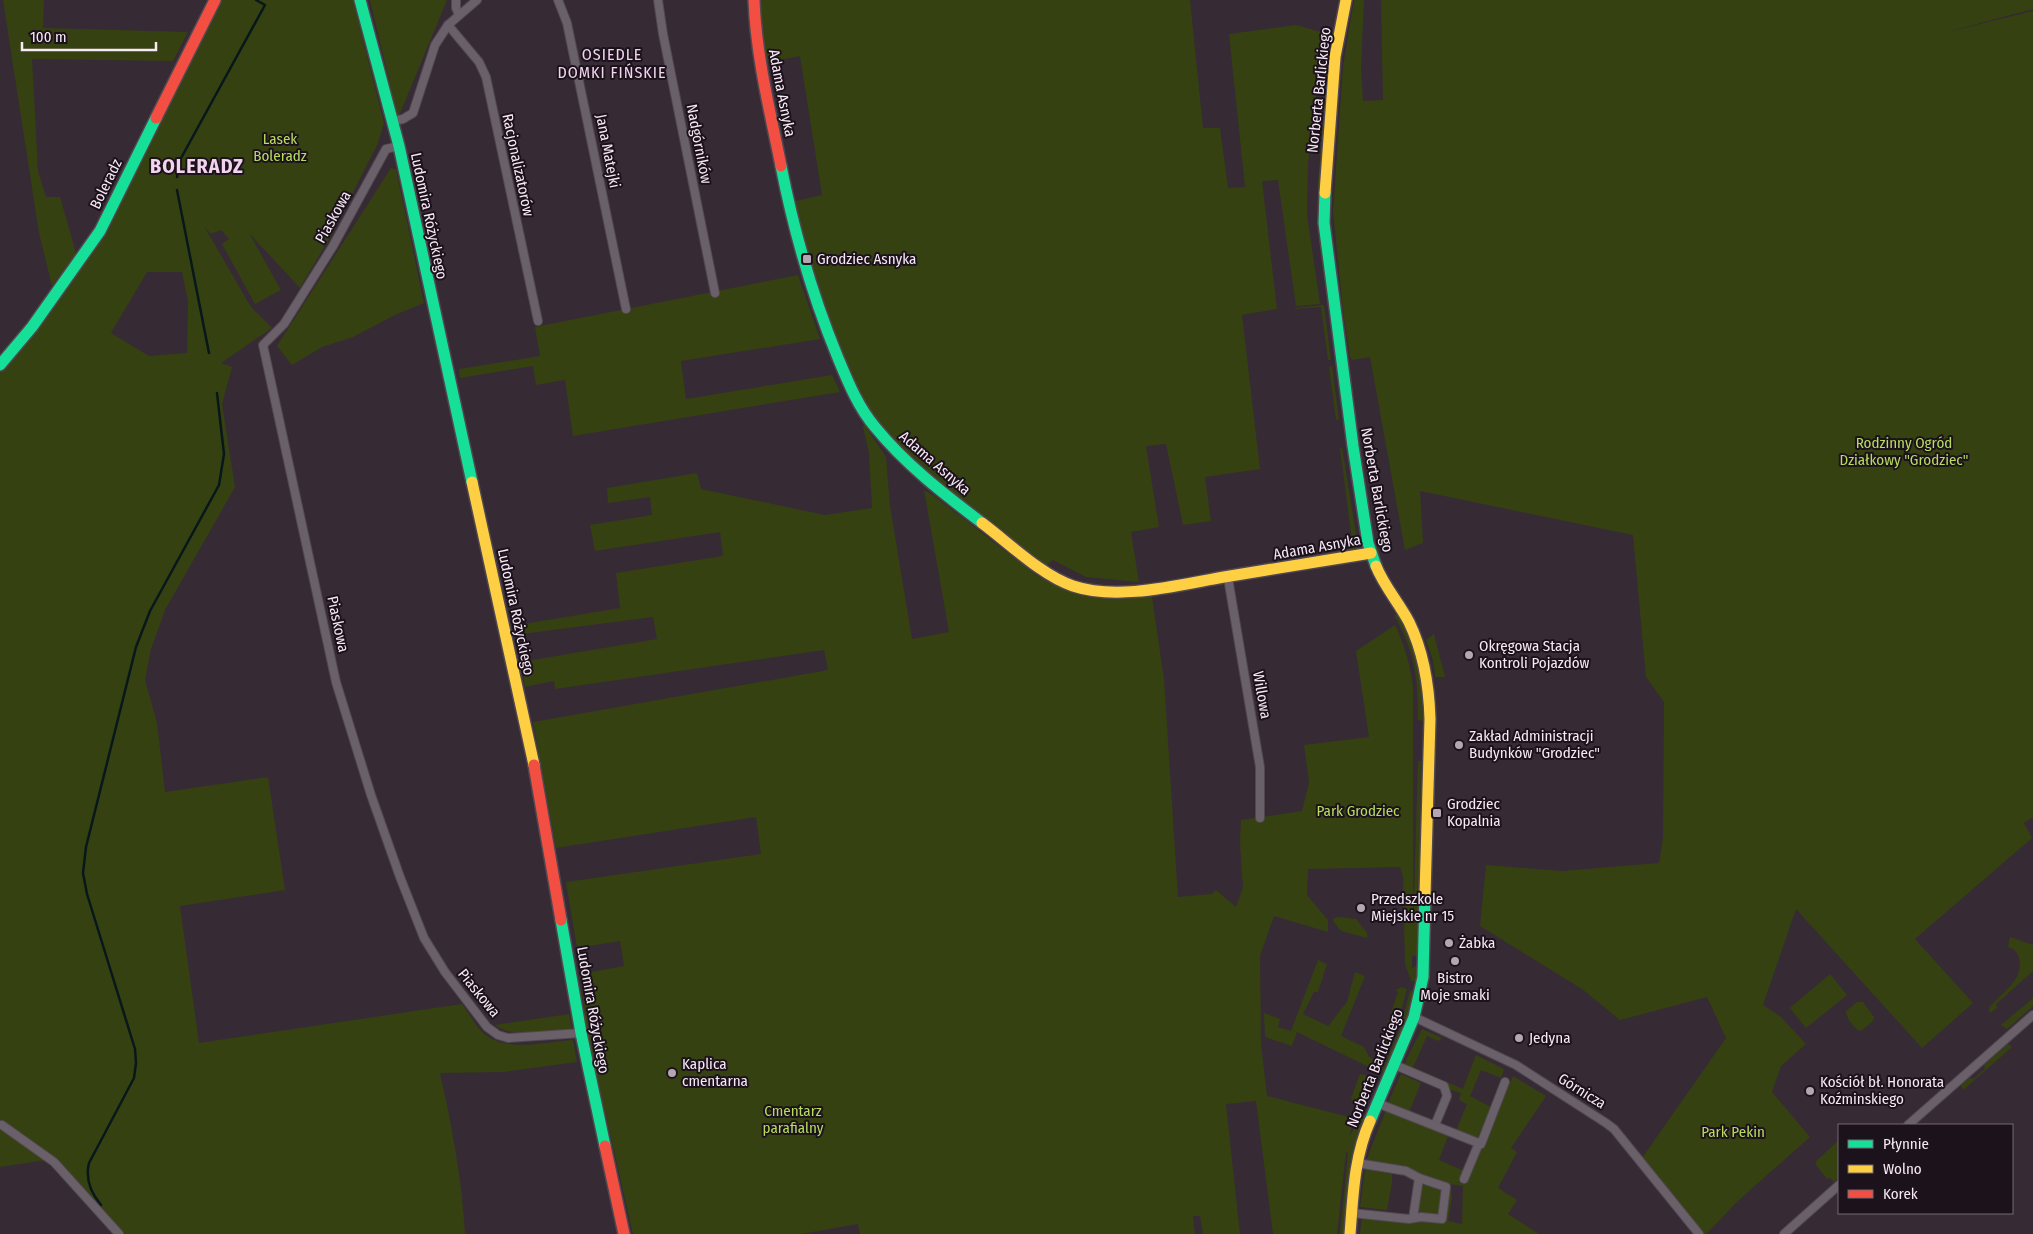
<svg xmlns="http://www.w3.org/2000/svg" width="2033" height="1234" viewBox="0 0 2033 1234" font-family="'Fira Sans Condensed',sans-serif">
<rect width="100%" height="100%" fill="#362a35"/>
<!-- green -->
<g fill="#364112" fill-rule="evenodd">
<polygon points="3,0 44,0 43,28 188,32 173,61 32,59 38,171 46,197 60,197 76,253 52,286 39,233"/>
<path d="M221,0H353L384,123L378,143L332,234L300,288L249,233L281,290L255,304L222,244L229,239L221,230L211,234L204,226L251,307L272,328L221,363L232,367L222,404L235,487L165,610L151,649L145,680L157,723L165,792L268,777L285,890L180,906L199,1043L462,1004C469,1013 475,1025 483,1033C506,1053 544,1042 573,1040L577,1062L503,1072L440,1073C452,1126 462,1180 465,1234H113L46,1160L0,1167V373L48,315L109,225ZM147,272H182L188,300L187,353L149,356L111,333Z"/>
<polygon points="370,0 447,0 398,118"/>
<polygon points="758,0 1190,0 1203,128 1220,128 1228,188 1245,187 1229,34 1296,25 1324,33 1308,163 1307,214 1320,304 1296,306 1278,180 1262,181 1277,309 1242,315 1260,469 1205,477 1211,521 1183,525 1166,444 1146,446 1159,527 1131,532 1139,582 1086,577 1053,560 1046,566 909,459 890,439 869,410 845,366 815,287 792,202 822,195 800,56 763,63"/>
<polygon points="1354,0 1364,0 1361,66 1363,101 1383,100 1381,0 2033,0 2033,9 1943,33 2033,11 2033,817 2024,823 2032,838 1915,939 1973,1003 1922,1048 1796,909 1763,1005 1781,1017 1806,1044 1781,1066 1772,1092 1810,1137 1739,1200 1706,1234 1701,1234 1642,1158 1726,1038 1707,997 1620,1020 1582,989 1480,926 1486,865 1562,871 1659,863 1663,838 1664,702 1646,677 1633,535 1420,491 1423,543 1405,550 1370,357 1352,360 1350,357 1343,310 1333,212 1343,66"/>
<polygon points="1339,1 1330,63 1328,298 1327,299 1319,240 1318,183 1329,52"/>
<polygon points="391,168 396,169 424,303 397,314 353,337 322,347 292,365 277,346"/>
<polygon points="798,275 820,339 681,361 686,399 832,375 840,392 573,436 565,380 536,385 533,366 460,378 459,369 540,356 535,327"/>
<polygon points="1323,305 1324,306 1331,360 1328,360 1321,307 1295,309 1295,308"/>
<polygon points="1332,366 1339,419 1336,420 1329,367"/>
<path d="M864,424L886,457L890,506L912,639L949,632L924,490L933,495L1036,575C1077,599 1107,600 1152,597L1164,679L1178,897L1212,894L1216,890L1236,907L1243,887L1240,843L1241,820L1302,811L1309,782L1304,745L1369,737L1356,651L1395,625C1405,646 1410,664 1413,687V933L1418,761H1421L1418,956H1412V968L1416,966L1418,969L1416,980L1412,982L1405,965L1403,877L1400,867L1308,869L1307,895L1328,920V932L1274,916L1260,956L1261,1044L1267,1096L1353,1118L1350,1136L1362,1114L1365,1115L1351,1157L1348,1176L1344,1234H1340L1348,1153L1346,1152L1337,1234H1273L1256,1101L1226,1104L1240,1234H1203L1200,1216H1193L1195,1234H860L858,1224L801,1234H633L587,1033L580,974L624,966L620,941L577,948L566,882L761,854L756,817L556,848L533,722L828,670L824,650L555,689L554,681L525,687L521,662L657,639L653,617L514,635L512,626L620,608L616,573L723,556L720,532L595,551L590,525L652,515L650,497L608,503L607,488L697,473L701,489L825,515L872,508L869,453L863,427Z"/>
<polygon points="1342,447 1358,547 1358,550 1347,552 1346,549 1353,548 1340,448"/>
<path d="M1394,615H1398C1420,646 1421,684 1423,721L1418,720C1418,678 1415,652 1394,615Z"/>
<polygon points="1434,634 1445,677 1435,677 1433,660 1426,640"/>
<polygon points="1340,917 1356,919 1367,933 1367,938 1341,931 1333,921 1334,918"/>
<path d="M2010,937L2033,945V971L1996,1004L1997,1008L1990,1013L1989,1008C2001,993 2025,980 2019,958C2018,952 2014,949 2008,947Z"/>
<polygon points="1318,960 1327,964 1318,992 1314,992 1303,1014 1328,1026 1347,1002 1355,972 1365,976 1341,1036 1364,1047 1369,1057 1375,1060 1398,992 1396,990 1401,987 1407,989 1398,1022 1377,1071 1297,1032 1292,1046 1265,1037 1264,1013 1280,1019 1278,1027 1291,1031"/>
<polygon points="1830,974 1847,995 1806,1028 1790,1008"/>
<polygon points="1410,990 1414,992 1410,1012 1385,1072 1381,1073 1402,1023"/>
<polygon points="2033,998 2033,1006 2007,1029 2001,1025"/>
<path d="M1857,1002H1863L1874,1017L1873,1021L1861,1031C1854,1029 1846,1018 1846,1011Z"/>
<path d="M569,1014L572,1028L567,1030C545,1032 513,1038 495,1025Z"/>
<polygon points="1422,1029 1442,1038 1438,1041 1427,1036 1413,1067 1463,1089 1476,1055 1504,1069 1501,1078 1481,1070 1470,1096 1491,1107 1478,1137 1473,1137 1456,1131 1467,1104 1459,1100 1461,1093 1448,1089 1403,1066"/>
<polygon points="2008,1044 2012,1047 1963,1090 1961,1085 1970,1078 1973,1079 1985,1069 1984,1065"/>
<polygon points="1360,1074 1374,1077 1362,1105 1352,1101 1351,1098"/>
<polygon points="1401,1074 1421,1083 1409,1112 1388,1103"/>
<polygon points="1513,1076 1546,1096 1511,1148 1517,1152 1498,1188 1517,1200 1508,1214 1539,1234 1360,1234 1362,1216 1443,1222 1448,1186 1450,1187 1452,1197 1448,1221 1462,1224 1463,1186 1448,1184 1366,1161 1386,1110 1448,1136 1439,1160 1464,1171 1475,1163"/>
<polygon points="1839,1140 1839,1177 1834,1182 1830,1178 1827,1179 1816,1165 1816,1161"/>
<polygon points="1365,1169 1392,1174 1392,1183 1387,1210 1360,1207"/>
<polygon points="1423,1182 1444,1188 1440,1217 1416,1216"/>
</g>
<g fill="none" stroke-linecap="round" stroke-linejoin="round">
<!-- stream -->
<g stroke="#08181a" stroke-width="2.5">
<polyline points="177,177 180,160 265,5 256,0"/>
<polyline points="177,190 209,353"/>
<path d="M101,1205C91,1193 85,1179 89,1163L134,1078L136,1063L135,1049L87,894L83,873L86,847L136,647L150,611L219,485L224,454L217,393"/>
</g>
<defs>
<g id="street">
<polyline points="456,0 456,8 459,15"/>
<polyline points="558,0 567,23 626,309"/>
<polyline points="658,0 663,34 715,293"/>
<polyline points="448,25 479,62 486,77 538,321"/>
<polyline points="393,121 403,119 413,113 435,45 448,25 477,0"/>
<polyline points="399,146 386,149 333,246 284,324 263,345 336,682 371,795 400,877 424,938 445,972 487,1027 498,1035 508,1038 581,1033"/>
<polyline points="1228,578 1260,767 1260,818"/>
<polyline points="1414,1017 1516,1065 1606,1123 1614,1129 1699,1234"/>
<polyline points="1395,1065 1444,1086 1447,1096 1435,1125"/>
<polyline points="1377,1103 1481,1144 1505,1082"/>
<polyline points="2,1125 54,1162 119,1234"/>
<polyline points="1908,1125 2033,1015"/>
<polyline points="1464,1179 1479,1143"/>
<polyline points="1352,1213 1409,1219 1421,1217 1442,1219 1446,1187 1419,1178 1406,1171 1357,1163"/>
<polyline points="1413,1218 1419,1178"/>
<polyline points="1784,1234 1839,1185"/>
</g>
<g id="fast">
<polyline points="360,0 399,146 472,482"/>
<path d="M781,166C794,232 812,295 838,358C848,382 858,407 875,427C906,465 944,494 982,523"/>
<polyline points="1325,193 1324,223 1353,446 1368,543 1376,566"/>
<polyline points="0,365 32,327 100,231 156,118"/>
<polyline points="561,920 581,1033 605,1146"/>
<polyline points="1370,1121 1414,1017 1423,977 1425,895"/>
</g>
<g id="slow">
<polyline points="1325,193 1335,57 1346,0"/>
<polyline points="472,482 534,765"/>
<path d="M982,523C1009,543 1041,575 1073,586C1118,601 1178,585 1224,577C1273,569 1322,561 1371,553"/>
<path d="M1376,566C1384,586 1399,603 1409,622C1424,653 1429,685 1430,719L1425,895"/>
<path d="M1350,1234C1353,1196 1354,1157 1370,1121"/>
</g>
<g id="jam">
<path d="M754,0C756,56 770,111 781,166"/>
<polyline points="156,118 215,0"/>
<polyline points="534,765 561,920"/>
<polyline points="605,1146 624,1234"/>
</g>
</defs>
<!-- street casing -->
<use href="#street" stroke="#514750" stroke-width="10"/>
<!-- fast casing -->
<use href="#fast" stroke="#514750" stroke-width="14"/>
<!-- slow casing -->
<use href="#slow" stroke="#514750" stroke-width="14"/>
<!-- jam casing -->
<use href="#jam" stroke="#514750" stroke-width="14"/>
<!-- street -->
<use href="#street" stroke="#6a6069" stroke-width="8"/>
<!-- fast -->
<use href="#fast" stroke="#16e098" stroke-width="11"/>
<!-- slow -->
<use href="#slow" stroke="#ffcf43" stroke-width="11"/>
<!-- jam -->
<use href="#jam" stroke="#f24e42" stroke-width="11"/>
</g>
<!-- markers -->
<g fill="#b4a6b2" stroke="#1c121b" stroke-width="2">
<rect x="802" y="254" width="10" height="10" rx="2.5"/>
<circle cx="1469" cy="655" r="5"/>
<circle cx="1459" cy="745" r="5"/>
<rect x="1432" y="808" width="10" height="10" rx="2.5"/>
<circle cx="1361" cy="908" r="5"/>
<circle cx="1449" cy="943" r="5"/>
<circle cx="1455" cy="961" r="5"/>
<circle cx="1519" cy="1038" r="5"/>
<circle cx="672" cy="1073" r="5"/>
<circle cx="1810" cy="1091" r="5"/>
</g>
<g text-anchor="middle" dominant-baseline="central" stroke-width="4" stroke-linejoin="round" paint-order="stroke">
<!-- street labels -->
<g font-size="15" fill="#f8e9f6" stroke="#1c121b">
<text transform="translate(1319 90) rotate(-84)">Norberta Barlickiego</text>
<text transform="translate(782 93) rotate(79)">Adama Asnyka</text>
<text transform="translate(699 144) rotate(79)">Nadgórników</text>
<text transform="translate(608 151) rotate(79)">Jana Matejki</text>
<text transform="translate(518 165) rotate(78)">Racjonalizatorów</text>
<text transform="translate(106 184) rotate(-64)">Boleradz</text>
<text transform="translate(429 216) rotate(78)">Ludomira Różyckiego</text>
<text transform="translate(333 217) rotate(-61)">Piaskowa</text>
<text transform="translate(935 463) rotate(41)">Adama Asnyka</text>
<text transform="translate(1377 490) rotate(80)">Norberta Barlickiego</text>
<text transform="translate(1317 547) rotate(-10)">Adama Asnyka</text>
<text transform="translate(516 612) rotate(78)">Ludomira Różyckiego</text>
<text transform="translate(338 624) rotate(78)">Piaskowa</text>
<text transform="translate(1262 695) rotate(80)">Willowa</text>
<text transform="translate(479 993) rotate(51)">Piaskowa</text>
<text transform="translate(593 1010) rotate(80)">Ludomira Różyckiego</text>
<text transform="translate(1375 1068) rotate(-68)">Norberta Barlickiego</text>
<text transform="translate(1582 1091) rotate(32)">Górnicza</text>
</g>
<!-- park labels -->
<g font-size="15" fill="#b7dd5f" stroke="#1c121b">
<text x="280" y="139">Lasek<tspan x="280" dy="17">Boleradz</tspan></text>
<text x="1904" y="443">Rodzinny Ogród<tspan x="1904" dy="17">Działkowy "Grodziec"</tspan></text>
<text x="1358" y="811">Park Grodziec</text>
<text x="793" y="1111">Cmentarz<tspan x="793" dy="17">parafialny</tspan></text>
<text x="1733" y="1132">Park Pekin</text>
</g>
<!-- poi labels -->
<g font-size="15" fill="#f8e9f6" stroke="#1c121b" text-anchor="start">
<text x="817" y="259">Grodziec Asnyka</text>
<text x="1479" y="646">Okręgowa Stacja<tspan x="1479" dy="17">Kontroli Pojazdów</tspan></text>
<text x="1469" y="736">Zakład Administracji<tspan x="1469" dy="17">Budynków "Grodziec"</tspan></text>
<text x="1447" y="804">Grodziec<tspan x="1447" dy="17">Kopalnia</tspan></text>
<text x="1371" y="899">Przedszkole<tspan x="1371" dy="17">Miejskie nr 15</tspan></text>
<text x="1459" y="943">Żabka</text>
<text x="1455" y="978" text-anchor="middle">Bistro<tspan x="1455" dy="17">Moje smaki</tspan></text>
<text x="1529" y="1038">Jedyna</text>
<text x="682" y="1064">Kaplica<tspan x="682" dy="17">cmentarna</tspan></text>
<text x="1820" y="1082">Kościół bł. Honorata<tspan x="1820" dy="17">Koźminskiego</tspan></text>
</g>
<!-- neighbourhood labels -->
<g font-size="16" letter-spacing="1" fill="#f2d4ef" stroke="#1c121b">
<text x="612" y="54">OSIEDLE<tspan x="612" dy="18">DOMKI FIŃSKIE</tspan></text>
</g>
<!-- district labels -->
<g font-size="20" font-weight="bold" letter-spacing="1" fill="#f2d4ef" stroke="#1c121b">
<text x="197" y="166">BOLERADZ</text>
</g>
</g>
<!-- legend -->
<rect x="1838" y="1124" width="175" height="90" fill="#1c121b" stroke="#746873"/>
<rect x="1848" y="1140" width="25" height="8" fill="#16e098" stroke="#746873"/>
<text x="1883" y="1149" font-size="15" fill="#f8e9f6">Płynnie</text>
<rect x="1848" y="1165" width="25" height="8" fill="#ffcf43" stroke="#746873"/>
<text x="1883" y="1174" font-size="15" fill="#f8e9f6">Wolno</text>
<rect x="1848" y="1190" width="25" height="8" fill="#f24e42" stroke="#746873"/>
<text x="1883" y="1199" font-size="15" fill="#f8e9f6">Korek</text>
<!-- scale -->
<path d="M22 42v8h134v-8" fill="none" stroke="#f8e9f6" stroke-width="2.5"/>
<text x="30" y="42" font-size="15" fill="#f8e9f6" stroke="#1c121b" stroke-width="4" paint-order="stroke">100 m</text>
</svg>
